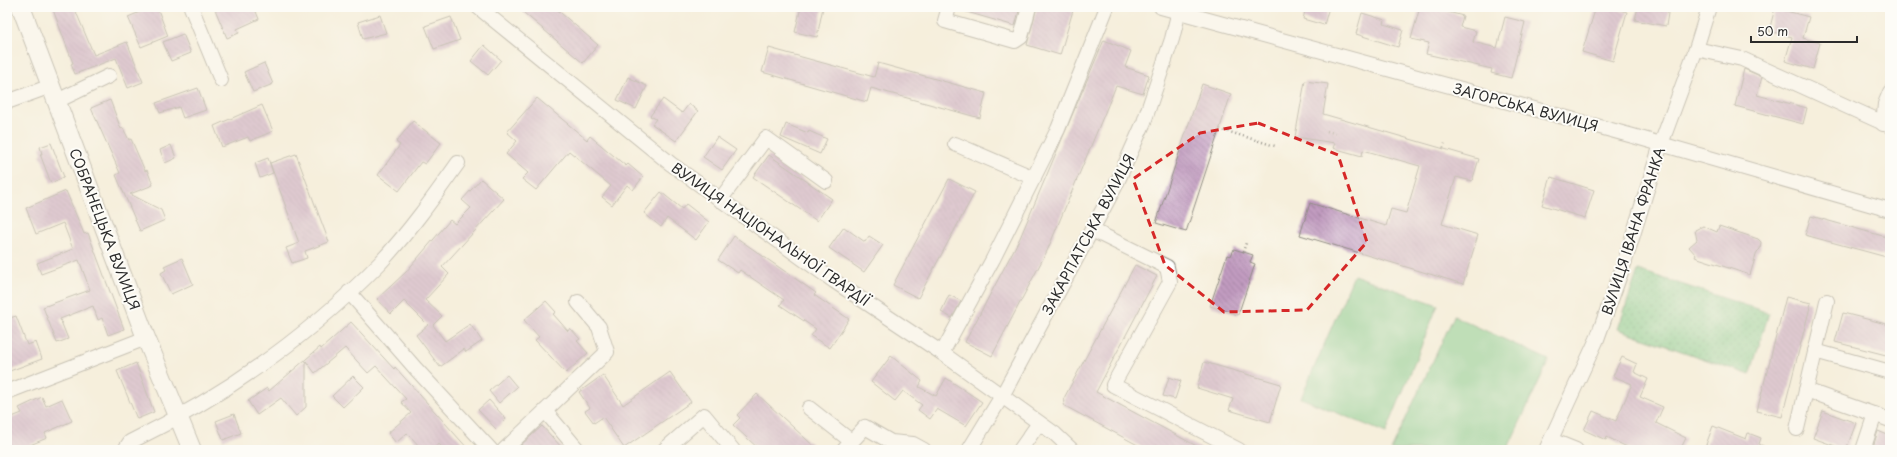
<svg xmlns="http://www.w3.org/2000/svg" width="1897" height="457" viewBox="0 0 1897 457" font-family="'Playpen Sans',sans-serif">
<defs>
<pattern id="grass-dots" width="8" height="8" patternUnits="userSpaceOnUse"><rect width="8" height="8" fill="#7bc98a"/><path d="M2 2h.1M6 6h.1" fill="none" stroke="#65a371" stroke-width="1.8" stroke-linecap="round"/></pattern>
<pattern id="building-back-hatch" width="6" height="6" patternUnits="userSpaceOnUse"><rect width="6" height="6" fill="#c19bc0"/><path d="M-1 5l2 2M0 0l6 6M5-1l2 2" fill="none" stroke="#9d7f9c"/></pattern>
</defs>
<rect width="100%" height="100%" fill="#fdfcf7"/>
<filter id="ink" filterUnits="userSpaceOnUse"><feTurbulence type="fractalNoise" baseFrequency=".025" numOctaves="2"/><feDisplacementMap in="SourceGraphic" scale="8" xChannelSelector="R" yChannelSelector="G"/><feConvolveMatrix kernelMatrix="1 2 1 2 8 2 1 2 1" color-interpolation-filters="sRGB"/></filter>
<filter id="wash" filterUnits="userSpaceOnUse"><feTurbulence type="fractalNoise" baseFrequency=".012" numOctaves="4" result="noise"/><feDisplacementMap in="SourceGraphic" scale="16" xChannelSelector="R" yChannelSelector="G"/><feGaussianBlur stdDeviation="0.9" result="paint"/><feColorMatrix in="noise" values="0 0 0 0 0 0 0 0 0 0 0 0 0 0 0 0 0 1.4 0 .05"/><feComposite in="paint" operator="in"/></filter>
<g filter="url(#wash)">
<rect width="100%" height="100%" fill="#f6efdc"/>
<!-- grass -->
<polygon fill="url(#grass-dots)" stroke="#537a5a" points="1638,270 1769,313 1750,375 1618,329"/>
<!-- green -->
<g fill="#7bc98a" stroke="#537a5a">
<polygon points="1354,275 1438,305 1386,433 1301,398"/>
<polygon points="1454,316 1549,360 1507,450 1391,450"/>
</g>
<g id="blocks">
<!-- building -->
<g fill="url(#building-back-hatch)">
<polygon points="52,7 74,7 94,55 127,42 143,82 128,88 116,58 75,74 71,64 73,63"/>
<polygon points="152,7 157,7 168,36 141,47 128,17"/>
<polygon points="214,7 254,7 259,19 237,29 239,33 227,38"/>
<polygon points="517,7 554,7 598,45 583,63"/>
<polygon points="801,7 823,7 817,37 795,32"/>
<polygon points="961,7 1020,7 1015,26 960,10"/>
<polygon points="1037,7 1074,7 1060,55 1027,45"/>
<polygon points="1306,7 1329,7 1324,25 1303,19"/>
<polygon points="1420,7 1430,7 1463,16 1460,27 1476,31 1473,42 1497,48 1505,17 1525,22 1511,78 1491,73 1492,69 1426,54 1429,43 1411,39"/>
<polygon points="1596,7 1609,7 1627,12 1613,61 1582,52"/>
<polygon points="1638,7 1669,7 1666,26 1635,20"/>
<polygon points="1775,8 1809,17 1803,38 1820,43 1813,69 1785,61 1792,37 1769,31"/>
<polygon points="1362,13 1385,20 1384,24 1403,30 1398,47 1356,34"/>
<polygon points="380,15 386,33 363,39 358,22"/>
<polygon points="451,17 460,40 434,49 425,26"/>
<polygon points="183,34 191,53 171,61 163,42"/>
<polygon points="1104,40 1131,51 1125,67 1149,75 1143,94 1116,86 1047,251 992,356 965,342 1020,238"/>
<polygon points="484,45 501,60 488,75 471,61"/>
<polygon points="769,48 874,77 878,63 986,93 980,118 871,88 867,102 762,72"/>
<polygon points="264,63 273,84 253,92 244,72"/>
<polygon points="1744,69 1762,77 1757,95 1807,108 1803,124 1735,106"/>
<polygon points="628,77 647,86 636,109 617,100"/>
<polygon points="1305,81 1328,84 1323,114 1479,159 1472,181 1456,177 1442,224 1478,235 1463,284 1300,235 1310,203 1386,226 1391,209 1406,213 1420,166 1363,150 1362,156 1333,148 1335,143 1295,137"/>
<polygon points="1202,84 1231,94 1186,232 1156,223"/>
<polygon points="198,88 206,110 183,118 179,107 160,113 156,103"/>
<polygon points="537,98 587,140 590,136 626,166 628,164 643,177 633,190 627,185 612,205 602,197 611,186 569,151 536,190 522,179 528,173 506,154 517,141 507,132"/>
<polygon points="663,99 682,113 689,104 698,111 676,141 652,124 656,119 650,116"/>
<polygon points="110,100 121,129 123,128 129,140 131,139 145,171 147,170 153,185 130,194 161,210 165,220 140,231 116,175 120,173 91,108"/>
<polygon points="262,105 273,131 250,141 248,137 222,147 214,126"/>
<polygon points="413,121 441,143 425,164 421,162 399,191 378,175 400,145 396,142"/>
<polygon points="786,124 808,133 809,131 827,139 820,154 781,137"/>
<polygon points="717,137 736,150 722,170 703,157"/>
<polygon points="51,143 64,177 51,183 40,154 42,154 40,147"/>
<polygon points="171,145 176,158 165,163 160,150"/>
<polygon points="296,154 329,242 305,251 307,258 292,263 286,248 299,243 270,163"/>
<polygon points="769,155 832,199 817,221 753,177"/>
<polygon points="268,158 273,173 260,178 255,163"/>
<polygon points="1551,177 1594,190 1585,218 1542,205"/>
<polygon points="481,179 504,199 442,267 449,274 425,300 442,316 433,325 445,341 470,324 482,341 466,352 464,349 440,367 416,335 428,325 404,301 391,314 377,299 406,272 450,220 455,224 471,208 462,200"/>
<polygon points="949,179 975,192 918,298 893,285"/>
<polygon points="66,191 84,234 88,233 124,329 108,335 102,318 98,320 93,306 60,319 68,339 57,343 43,307 90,290 79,260 41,274 37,263 73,249 63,223 36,234 26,208"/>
<polygon points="661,192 682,209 686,204 709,222 696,240 667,218 661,227 644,213"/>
<polygon points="1811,216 1890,238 1890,258 1805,235"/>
<polygon points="1703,226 1717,232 1719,226 1758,239 1761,242 1760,249 1757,252 1750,275 1695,257 1696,255 1689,247 1697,240 1695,230"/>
<polygon points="844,227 865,242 869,236 883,245 864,272 829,248"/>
<polygon points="734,236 816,293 814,295 849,319 830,348 811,336 816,329 780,305 784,300 740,270 738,273 718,260"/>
<polygon points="1234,249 1253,255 1250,262 1255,264 1238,315 1210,306 1227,255 1231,256"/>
<polygon points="182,258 193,284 171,294 161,273 166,270 164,266"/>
<polygon points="1135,265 1157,276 1096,392 1204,450 1147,450 1063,405 1065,401 1063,400"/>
<polygon points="949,295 961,301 952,318 941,312"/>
<polygon points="1786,297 1811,303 1782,417 1757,411"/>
<polygon points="546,301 556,312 553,314 568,331 570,328 580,339 577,341 588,353 566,373 535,340 539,337 524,320"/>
<polygon points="1843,313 1890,325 1890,356 1835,342"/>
<polygon points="16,316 27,345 36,342 42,359 7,372 7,319"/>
<polygon points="351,322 394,369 395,367 469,450 443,450 444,449 439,444 432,450 423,450 407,433 396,443 388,433 411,413 401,402 406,399 376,366 368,373 345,348 315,373 306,361 306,407 296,416 281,398 257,415 248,401 267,388 269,391 320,347 321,349"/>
<polygon points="891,356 922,381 919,387 936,396 946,378 982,402 966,426 937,409 930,419 918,410 922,405 903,391 895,401 871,382"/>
<polygon points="1622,357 1637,364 1634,372 1648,379 1640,397 1663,407 1656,423 1686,438 1680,450 1633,450 1607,437 1606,440 1584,430 1593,411 1616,421 1632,384 1613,376"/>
<polygon points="1204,362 1281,384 1270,422 1229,410 1233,399 1197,388"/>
<polygon points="136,363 154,412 137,419 117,371"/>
<polygon points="670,372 691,402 624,448 603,417 594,423 585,411 590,408 579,392 603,375 623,405"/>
<polygon points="507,375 517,387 499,403 489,391"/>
<polygon points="353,376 364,387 343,407 332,396"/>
<polygon points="1169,377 1181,381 1175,399 1163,396"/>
<polygon points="757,394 818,450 760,450 733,425 740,418 737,415"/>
<polygon points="42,397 46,406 62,399 72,421 45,433 47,438 18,450 7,450 7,419 22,413 19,408"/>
<polygon points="489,400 506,419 496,429 478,410"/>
<polygon points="1823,411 1856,423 1846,450 1813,438"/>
<polygon points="234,414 241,433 223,440 216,421"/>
<polygon points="542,426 564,450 526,450 521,445"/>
<polygon points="1713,426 1746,439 1748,433 1761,438 1759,444 1772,450 1704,450"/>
<polygon points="1878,431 1890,436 1890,450 1872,450"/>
</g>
</g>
</g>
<g filter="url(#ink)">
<use href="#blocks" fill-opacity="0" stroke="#908d84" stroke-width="1"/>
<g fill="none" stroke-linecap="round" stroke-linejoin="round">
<defs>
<g id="minor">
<polyline points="191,7 221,80"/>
<polyline points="478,7 671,164 834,281 942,353 1055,434 1072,450"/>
<polyline points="949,7 945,21 1015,41 1021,37 1029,7"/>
<polyline points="1161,7 1633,136 1890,210"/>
<polyline points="1696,49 1742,59 1890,126"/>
<polyline points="57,101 109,76"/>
<polyline points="7,102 51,86"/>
<polyline points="1883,124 1885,104 1890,92"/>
<polyline points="955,144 1034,178"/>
<polyline points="720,200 766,138 826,181"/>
<polyline points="1092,230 1167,267 1170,282 1113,385 1239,450"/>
<polyline points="349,292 416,369 491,450"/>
<polyline points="1815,351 1890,372"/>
<polyline points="942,353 993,259 1058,129 1107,7"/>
<polyline points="1806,390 1890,420"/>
<polyline points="7,392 146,338"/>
<polyline points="809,408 851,441"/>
<polyline points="545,411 578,450"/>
<polyline points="1797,429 1827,301"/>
<polyline points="1551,440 1576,450"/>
<path d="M126,450V448L130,442C222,397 308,337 380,263C409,232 434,197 458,163"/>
<polyline points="504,450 607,352 599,327 578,302"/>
<polyline points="664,450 704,415 733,450"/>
<polyline points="844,450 865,427 891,442 913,444 924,450"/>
<polyline points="969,450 1002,396 1115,187 1144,122 1172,39 1180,7"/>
<polyline points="1020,450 1039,423"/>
<polyline points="1546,450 1597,339 1625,261 1661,144 1696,49 1709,7"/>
<polyline points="1863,450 1875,414"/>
</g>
<polyline id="major" points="21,7 146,338 192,450"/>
</defs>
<!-- minor casing -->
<use href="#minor" stroke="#908d84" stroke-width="16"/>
<!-- major casing -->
<use href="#major" stroke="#908d84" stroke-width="20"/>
<!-- path -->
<g stroke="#908d84" stroke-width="2.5" stroke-dasharray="1 3" stroke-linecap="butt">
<polyline points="1220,129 1275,146"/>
<polyline points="1327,131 1337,134"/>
<polyline points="1443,148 1446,141"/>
<polyline points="1243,252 1246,243"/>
</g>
<!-- minor -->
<use href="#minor" stroke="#fff" stroke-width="14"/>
<!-- major -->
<use href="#major" stroke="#fff" stroke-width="18"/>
</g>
</g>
<!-- marked area -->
<path d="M0 0H1897V457H0ZM1258,123L1338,155L1367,242L1307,310L1224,312L1165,265L1133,179L1200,133Z" fill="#f6efdc" fill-opacity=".55" fill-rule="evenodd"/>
<path fill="none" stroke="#d62828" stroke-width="3" stroke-dasharray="8 5" stroke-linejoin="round" d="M1258,123L1338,155L1367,242L1307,310L1224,312L1165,265L1133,179L1200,133Z"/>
<g text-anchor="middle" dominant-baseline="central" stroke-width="4" stroke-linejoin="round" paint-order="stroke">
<!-- street labels -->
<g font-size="14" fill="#2b2b2b" stroke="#fdfcf7">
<text transform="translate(1526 107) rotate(15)">ЗАГОРСЬКА ВУЛИЦЯ</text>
<text transform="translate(105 229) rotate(69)">СОБРАНЕЦЬКА ВУЛИЦЯ</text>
<text transform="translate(1633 231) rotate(-72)">ВУЛИЦЯ ІВАНА ФРАНКА</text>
<text transform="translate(771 234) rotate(35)">ВУЛИЦЯ НАЦІОНАЛЬНОЇ ГВАРДІЇ</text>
<text transform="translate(1088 234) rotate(-62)">ЗАКАРПАТСЬКА ВУЛИЦЯ</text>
</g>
</g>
<!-- margin -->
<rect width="1897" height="457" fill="none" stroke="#fdfcf7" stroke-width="24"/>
<!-- scale -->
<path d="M1751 36v6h106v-6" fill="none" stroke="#2b2b2b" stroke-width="2"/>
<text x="1757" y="36" font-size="12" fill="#2b2b2b" stroke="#fdfcf7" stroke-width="3" paint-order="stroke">50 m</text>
</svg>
